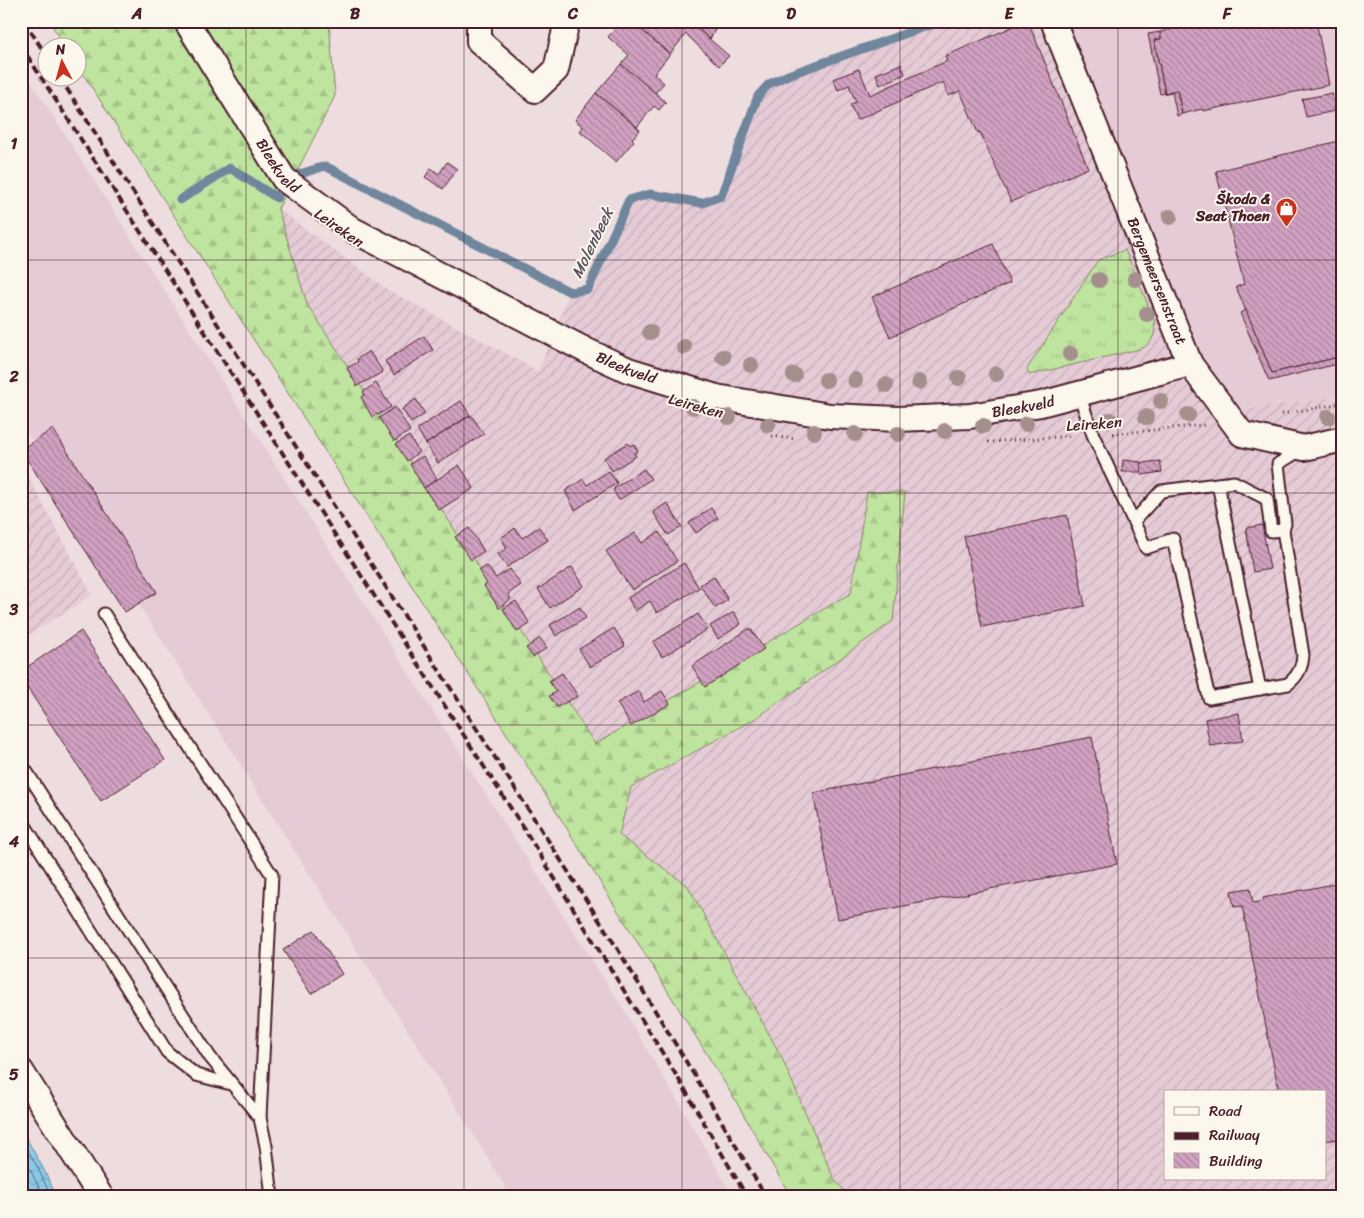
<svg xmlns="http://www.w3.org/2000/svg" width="1364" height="1218" viewBox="0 0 1364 1218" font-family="Sriracha,sans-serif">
<defs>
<pattern id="industrial-furrows" width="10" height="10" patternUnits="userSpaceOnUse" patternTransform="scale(1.25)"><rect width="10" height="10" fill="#e5cbd6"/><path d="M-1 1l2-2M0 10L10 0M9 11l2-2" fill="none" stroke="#c6aeb8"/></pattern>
<pattern id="grass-tufts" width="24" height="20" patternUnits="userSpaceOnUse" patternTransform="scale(1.25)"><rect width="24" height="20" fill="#bfe49f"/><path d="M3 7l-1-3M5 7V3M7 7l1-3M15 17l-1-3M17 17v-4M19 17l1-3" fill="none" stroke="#a6c389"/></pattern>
<pattern id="forest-firs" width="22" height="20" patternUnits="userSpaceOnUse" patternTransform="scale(1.25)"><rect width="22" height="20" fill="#bfe49f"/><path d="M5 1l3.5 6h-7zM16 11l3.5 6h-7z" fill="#a6c389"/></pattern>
<pattern id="water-waves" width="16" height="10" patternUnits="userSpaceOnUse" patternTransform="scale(1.25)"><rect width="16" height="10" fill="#88cbe9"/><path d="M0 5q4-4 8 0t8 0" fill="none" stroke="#77aec8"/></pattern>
<pattern id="building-back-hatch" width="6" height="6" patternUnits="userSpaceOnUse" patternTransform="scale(1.25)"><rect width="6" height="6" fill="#d1a1c1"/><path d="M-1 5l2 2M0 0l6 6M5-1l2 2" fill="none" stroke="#ac839d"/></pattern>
</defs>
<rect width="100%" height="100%" fill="#eedddf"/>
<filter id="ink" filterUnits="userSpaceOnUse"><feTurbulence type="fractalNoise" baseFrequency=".02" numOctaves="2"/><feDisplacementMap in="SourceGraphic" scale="10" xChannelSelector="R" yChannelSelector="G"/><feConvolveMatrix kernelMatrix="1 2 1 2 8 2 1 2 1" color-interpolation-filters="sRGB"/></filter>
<g filter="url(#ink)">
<!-- built -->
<g fill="#e5cbd6">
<polygon points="1053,21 1343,21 1343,395 1225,412 1190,364"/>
<polygon points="21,66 625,1012 734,1197 511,1197 468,1126 163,642 21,423"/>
</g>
<!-- industrial -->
<g fill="url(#industrial-furrows)" fill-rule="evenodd">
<path d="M941,21H1053L1114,175L1225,412L1343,395V1197H850L834,1180L781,1056L688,887L619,835L631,787L758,717L893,621L867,492L851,593L595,744L307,304L278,209L388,290L538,371L570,292L588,289L629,200L650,194L702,203L721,196L758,96L769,84L788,75ZM1165,1092H1325V1179H1165Z"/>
<polygon points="21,463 92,595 21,640"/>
</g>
<!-- grass -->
<path fill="url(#grass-tufts)" stroke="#848265" d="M1125,250L1156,324H1154C1156,336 1151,345 1140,349L1029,375L1027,369L1098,260Z"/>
<!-- forest -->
<polygon fill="url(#forest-firs)" stroke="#848265" points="49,21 329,21 335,96 278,209 307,304 595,744 851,593 867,492 905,492 893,621 758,717 631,787 619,835 688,886 781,1056 834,1179 850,1197 791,1197 734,1098 551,803 78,66 78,48 66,47"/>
<!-- water -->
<polygon fill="url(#water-waves)" stroke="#6f869d" points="21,1129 42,1166 57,1197 21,1197"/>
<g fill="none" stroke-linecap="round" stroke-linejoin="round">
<!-- shore -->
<g stroke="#636477" stroke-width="1">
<polyline points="21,1139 38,1168 51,1197"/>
<polyline points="21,1152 44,1197"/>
</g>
<!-- stream -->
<polyline stroke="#6f869d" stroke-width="9" points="180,200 230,168 277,198 284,179 325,166 570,292 588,289 629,200 650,194 702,203 721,196 758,96 769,84 788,75 941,21"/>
</g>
<!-- building -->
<g fill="url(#building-back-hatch)" stroke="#4a1f2b">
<polygon points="621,21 631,21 670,54 654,74 664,83 655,93 621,64 629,55 608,37"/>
<polygon points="631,21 689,21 729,56 719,66 686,34 670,54"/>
<polygon points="689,21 720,21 710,39"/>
<polygon points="1026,21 1028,21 1088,168 1011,202 980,132 978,133 960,91 948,96 943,82 857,120 850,104 856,102 849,85 838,90 833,79 859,69 870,95 947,61 945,56"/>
<polygon points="1204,21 1316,21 1329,85 1203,111 1202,109 1182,114 1177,90 1165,93 1154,40 1161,39 1160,32"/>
<polygon points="1160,32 1161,39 1154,40 1165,93 1177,90 1182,114 1177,116 1172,92 1160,94 1148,34"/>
<polygon points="621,64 666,102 659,110 654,106 637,127 596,93"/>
<polygon points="901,64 905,74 880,85 876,74"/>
<polygon points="596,93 640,130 632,139 634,141 616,162 580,131 583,127 575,120"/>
<polygon points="1332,93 1335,111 1306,117 1302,99"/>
<polygon points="1343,140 1343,350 1338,352 1339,357 1272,373 1236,287 1244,284 1216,171"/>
<polygon points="447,162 457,169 443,189 425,177 431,168 439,174"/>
<polygon points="993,244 1010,283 890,337 872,297"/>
<polygon points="1246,310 1272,373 1339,357 1341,363 1269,381 1240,313"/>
<polygon points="424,336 433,350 394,375 385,361"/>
<polygon points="369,351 383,372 357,386 347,368 358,362 357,359"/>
<polygon points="376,383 391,407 378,415 376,414 372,417 361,397 365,395 363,392"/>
<polygon points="416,399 425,414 411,423 402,409"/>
<polygon points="461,401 470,415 426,444 417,429"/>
<polygon points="395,407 410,431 394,441 379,418"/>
<polygon points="471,415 484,434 438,463 426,444"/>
<polygon points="53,429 157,592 125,612 21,450 21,446 23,448"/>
<polygon points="409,436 419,452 407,461 396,444"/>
<polygon points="628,443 630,446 634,444 638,451 634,453 636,456 612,471 604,458"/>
<polygon points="423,456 437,479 424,488 410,464"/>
<polygon points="1123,460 1141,462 1141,472 1122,472"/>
<polygon points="1160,461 1162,472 1142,475 1141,463"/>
<polygon points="459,465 474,488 439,510 424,488"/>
<polygon points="644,469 651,479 619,500 613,490 615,489 614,488"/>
<polygon points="609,471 617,483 575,510 565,491 583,479 587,485"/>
<polygon points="667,503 682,527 668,535 653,512"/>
<polygon points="711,508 718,518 696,533 689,523"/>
<polygon points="1067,515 1085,606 982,627 964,536"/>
<polygon points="1262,525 1270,569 1253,572 1246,528"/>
<polygon points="539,527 548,540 507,567 498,554 507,548 501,538 515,528 522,538"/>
<polygon points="469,528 484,551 471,560 455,537"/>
<polygon points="659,532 677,561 632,590 606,551 635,533 642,543"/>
<polygon points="684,563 699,588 657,613 650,601 635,611 628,598"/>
<polygon points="487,566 496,578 510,569 521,585 508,594 511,599 499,608 484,586 487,584 479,571"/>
<polygon points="572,567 584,586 550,608 538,589"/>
<polygon points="714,576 728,600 715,608 700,585"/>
<polygon points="516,601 530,624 517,632 503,609"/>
<polygon points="580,607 586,618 556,636 550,625"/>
<polygon points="734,612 741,624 718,639 710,626"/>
<polygon points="698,614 708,629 662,657 653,642"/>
<polygon points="614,628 625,646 590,667 579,649"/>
<polygon points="750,628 764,649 705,687 692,666"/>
<polygon points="81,631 165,760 101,801 21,678 21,671"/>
<polygon points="540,638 547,648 533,657 526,648"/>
<polygon points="562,673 578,696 557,707 549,696 556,692 549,681"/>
<polygon points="639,691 644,702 662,691 670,704 631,726 617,703"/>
<polygon points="1239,713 1243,741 1210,746 1205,719"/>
<polygon points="1092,737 1117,864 838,919 813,793"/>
<polygon points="1343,882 1343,1138 1325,1141 1325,1092 1279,1092 1242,906 1234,907 1231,891 1250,888 1253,903 1264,901 1263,898"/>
<polygon points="314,930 342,974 311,994 283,950"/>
</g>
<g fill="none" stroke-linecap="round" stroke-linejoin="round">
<defs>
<g id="lane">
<path d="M1079,394L1093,435L1146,548L1173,539L1209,698L1288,684C1298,676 1302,668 1303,655L1283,530L1271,531L1267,499L1234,482L1161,491L1134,521"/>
<polyline points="1218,484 1260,689"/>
<polyline points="1283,530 1285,524 1278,464 1302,449"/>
<polyline points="104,614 272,875 260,1118"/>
<polyline points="21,763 210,1057 260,1118 266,1146 272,1197"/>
<polyline points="21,819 167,1052 196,1075 231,1084"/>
</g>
<g id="street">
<path id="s1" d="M186,21L284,179L353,230L587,351L628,370L716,397L830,416L898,419L970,416L1041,404L1190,364"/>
<polyline points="479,21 479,41 535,90 556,70 567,21"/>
<path id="s2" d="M1053,21L1190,364L1242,434L1304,448L1343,439"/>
<polyline points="21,1071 101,1197"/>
</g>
</defs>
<!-- lane casing -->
<use href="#lane" stroke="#4a1f2b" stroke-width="15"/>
<!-- street casing -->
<use href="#street" stroke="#4a1f2b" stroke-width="28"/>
<!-- path -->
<g stroke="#4a1f2b" stroke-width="3" stroke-dasharray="1 4" stroke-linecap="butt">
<polyline points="1282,414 1343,403"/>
<polyline points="1113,434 1204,425"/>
<polyline points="772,436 795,439"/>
<polyline points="988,442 1072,436"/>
</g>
<!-- lane -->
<use href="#lane" stroke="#fbf7ec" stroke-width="11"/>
<!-- street -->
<use href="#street" stroke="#fbf7ec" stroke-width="24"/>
<!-- rail -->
<g stroke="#4a1f2b" stroke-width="4" stroke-dasharray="8 4" stroke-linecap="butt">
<polyline points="24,21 48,58"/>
<polyline points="21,46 526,832 681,1083 747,1197"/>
<polyline points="60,78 617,948 693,1073 766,1197"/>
</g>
</g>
<!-- trees -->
<g fill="#a48f8c">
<circle cx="1170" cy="217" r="8"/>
<circle cx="1135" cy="279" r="8"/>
<circle cx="1099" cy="280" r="8"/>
<circle cx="1147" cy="314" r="8"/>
<circle cx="650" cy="332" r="8"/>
<circle cx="684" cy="347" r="8"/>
<circle cx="1070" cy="354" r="8"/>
<circle cx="723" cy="357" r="8"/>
<circle cx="751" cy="365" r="8"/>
<circle cx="996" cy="374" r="8"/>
<circle cx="794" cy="375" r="8"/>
<circle cx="959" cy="378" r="8"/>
<circle cx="826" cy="380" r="8"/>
<circle cx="855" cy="380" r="8"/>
<circle cx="919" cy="382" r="8"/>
<circle cx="886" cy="385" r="8"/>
<circle cx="1161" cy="401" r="8"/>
<circle cx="693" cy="407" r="8"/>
<circle cx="1188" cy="415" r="8"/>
<circle cx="729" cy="417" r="8"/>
<circle cx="1146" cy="417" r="8"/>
<circle cx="1328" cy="417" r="8"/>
<circle cx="1110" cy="420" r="8"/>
<circle cx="1026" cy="424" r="8"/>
<circle cx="768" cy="425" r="8"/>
<circle cx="983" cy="426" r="8"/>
<circle cx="945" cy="431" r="8"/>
<circle cx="814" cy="432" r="8"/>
<circle cx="855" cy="434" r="8"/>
<circle cx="898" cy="434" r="8"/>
</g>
</g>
<!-- grid -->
<path fill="none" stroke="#4a1f2b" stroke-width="1" stroke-opacity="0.55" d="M246,21V1197M464,21V1197M682,21V1197M900,21V1197M1118,21V1197M21,260H1343M21,493H1343M21,725H1343M21,958H1343"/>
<!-- icons -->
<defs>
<symbol id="shop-pin" viewBox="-11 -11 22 30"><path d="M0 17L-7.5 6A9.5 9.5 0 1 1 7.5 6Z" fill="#c8321e" stroke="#fbf7ec"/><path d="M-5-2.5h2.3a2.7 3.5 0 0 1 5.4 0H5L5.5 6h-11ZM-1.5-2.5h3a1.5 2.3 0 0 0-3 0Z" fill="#fff"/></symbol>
</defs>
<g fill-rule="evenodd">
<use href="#shop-pin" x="1274" y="196" width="25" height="34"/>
</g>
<g text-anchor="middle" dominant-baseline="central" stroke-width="4" stroke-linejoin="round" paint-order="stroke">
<!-- street labels -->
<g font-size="15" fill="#4a1f2b" stroke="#fbf7ec">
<text stroke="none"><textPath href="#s1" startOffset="172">Bleekveld</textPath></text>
<text transform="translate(339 228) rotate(35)">Leireken</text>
<text stroke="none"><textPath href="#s2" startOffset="280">Bergemeersenstraat</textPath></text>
<text stroke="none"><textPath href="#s1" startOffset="578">Bleekveld</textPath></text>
<text transform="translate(696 406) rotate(16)">Leireken</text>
<text stroke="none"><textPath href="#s1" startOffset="982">Bleekveld</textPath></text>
<text transform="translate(1094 424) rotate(-4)">Leireken</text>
</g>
<!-- poi labels -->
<g font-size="15" font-weight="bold" fill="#4a1f2b" stroke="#fbf7ec" text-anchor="end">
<text x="1270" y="199">Škoda &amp;<tspan x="1270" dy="17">Seat Thoen</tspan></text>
</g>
<!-- water labels -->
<g font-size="16" font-style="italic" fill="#5d5364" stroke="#fbf7ec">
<text transform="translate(592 243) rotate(-64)">Molenbeek</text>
</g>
</g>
<!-- margin -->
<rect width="1364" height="1218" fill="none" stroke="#fbf7ec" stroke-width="55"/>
<!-- legend -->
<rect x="1164" y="1090" width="162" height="90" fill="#fbf7ec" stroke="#b4a19f"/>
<rect x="1174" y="1107" width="25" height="8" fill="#fbf7ec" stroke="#b4a19f"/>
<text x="1209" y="1116" font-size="15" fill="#4a1f2b">Road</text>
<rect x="1174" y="1132" width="25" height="8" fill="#4a1f2b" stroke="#b4a19f"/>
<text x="1209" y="1140" font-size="15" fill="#4a1f2b">Railway</text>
<rect x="1174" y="1153" width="25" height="15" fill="url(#building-back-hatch)" stroke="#b4a19f"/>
<text x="1209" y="1166" font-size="15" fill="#4a1f2b">Building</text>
<!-- north arrow -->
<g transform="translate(62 62) rotate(354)"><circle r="24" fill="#fbf7ec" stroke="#b4a19f"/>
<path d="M0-4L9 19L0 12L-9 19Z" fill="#c8321e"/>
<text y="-8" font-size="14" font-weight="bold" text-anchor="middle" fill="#4a1f2b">N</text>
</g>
<rect x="28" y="28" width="1308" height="1162" fill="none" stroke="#4a1f2b" stroke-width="2"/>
<g font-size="16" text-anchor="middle" font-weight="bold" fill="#4a1f2b">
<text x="137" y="19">A</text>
<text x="355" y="19">B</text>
<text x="573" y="19">C</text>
<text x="791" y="19">D</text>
<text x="1009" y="19">E</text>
<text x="1227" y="19">F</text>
<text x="14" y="149">1</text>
<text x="14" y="382">2</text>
<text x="14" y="615">3</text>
<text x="14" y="847">4</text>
<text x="14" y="1080">5</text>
</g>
</svg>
